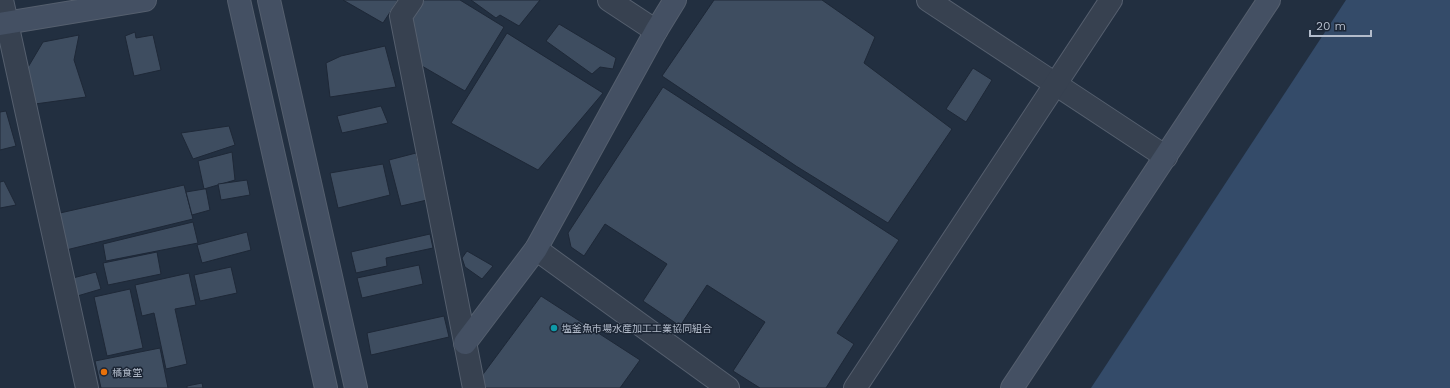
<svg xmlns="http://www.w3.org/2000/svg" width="1450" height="388" viewBox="0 0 1450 388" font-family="'Work Sans','Noto Sans JP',sans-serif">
<rect width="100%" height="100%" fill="#222f40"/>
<!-- water -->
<polygon fill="#344b69" points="1346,0 1450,0 1450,388 1091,388"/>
<!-- building -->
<g fill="#3e4d60" stroke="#1e2837">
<polygon points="343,0 398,0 383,23"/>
<polygon points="420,0 460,0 504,27 465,91 415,62 403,24"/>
<polygon points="471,0 540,0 519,26 500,15 496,18"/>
<polygon points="714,0 822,0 875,37 864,63 952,129 888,223 796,166 662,76"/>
<polygon points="559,24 616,58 613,69 600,67 592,74 546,41"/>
<polygon points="135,32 136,38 153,35 161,70 134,76 125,36"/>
<polygon points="507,33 603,93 538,170 451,123"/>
<polygon points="79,35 74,60 86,97 35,104 24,74 43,42"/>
<polygon points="385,46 396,87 330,97 326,63 341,56"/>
<polygon points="973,68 992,80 966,122 946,109"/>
<polygon points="663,87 899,240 837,333 854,344 826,388 760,388 733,371 765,322 707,285 680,326 643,301 667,264 605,224 584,256 571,247 568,233"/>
<polygon points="381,106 388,123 342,133 337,116"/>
<polygon points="6,111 16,146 0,150 0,112"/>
<polygon points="229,126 235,145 193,159 181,133"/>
<polygon points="232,152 235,180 204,189 198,161"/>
<polygon points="416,153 427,200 401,206 389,160"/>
<polygon points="383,164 390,195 338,208 330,173"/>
<polygon points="247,180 250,195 221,200 218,184"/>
<polygon points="4,181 16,205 0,208 0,182"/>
<polygon points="184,185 193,219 66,250 60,213"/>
<polygon points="204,189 206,189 210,210 192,215 186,192"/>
<polygon points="193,222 198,243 106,261 103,244"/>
<polygon points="247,232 251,250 202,263 197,245"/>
<polygon points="430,234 433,248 386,258 387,266 356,273 351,252"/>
<polygon points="467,251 493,266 482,279 465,267 462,258"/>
<polygon points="157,252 161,274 108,285 103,263"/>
<polygon points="419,265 423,284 362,298 357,278"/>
<polygon points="231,267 237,293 200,301 194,275"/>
<polygon points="96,272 101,289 74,297 69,279"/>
<polygon points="189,273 196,305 175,309 187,364 166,369 154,313 142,316 135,285"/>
<polygon points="130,289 143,348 107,356 94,297"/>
<polygon points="541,296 640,360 620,388 481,388 478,381"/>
<polygon points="444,316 449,337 371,355 367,333"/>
<polygon points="160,348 168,388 101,388 95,361"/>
<polygon points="202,383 203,388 187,388 187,386"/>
</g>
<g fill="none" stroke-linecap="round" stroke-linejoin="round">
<defs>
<g id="street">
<polyline points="2,0 87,388"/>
<polyline points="412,0 401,16 474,388"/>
<polyline points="609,0 656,31"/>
<polyline points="928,0 1166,157"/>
<polyline points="536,249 728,388"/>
<polyline points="855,388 1111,0"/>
</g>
<g id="secondary">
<polyline points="239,0 326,388"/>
<polyline points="269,0 356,388"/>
<polyline points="0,24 145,0"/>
<polyline points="465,343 536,249 656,31 675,0"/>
<polyline points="1012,388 1269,0"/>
</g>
</defs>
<!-- street casing -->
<use href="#street" stroke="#555f6e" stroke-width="24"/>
<!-- secondary casing -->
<use href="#secondary" stroke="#555f6e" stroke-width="24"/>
<!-- street -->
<use href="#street" stroke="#374150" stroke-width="22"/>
<!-- secondary -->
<use href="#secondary" stroke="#445063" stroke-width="22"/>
</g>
<!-- markers -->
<circle fill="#0f9aa8" stroke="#1c2635" stroke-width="1.5" cx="554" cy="328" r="4"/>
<circle fill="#e8710a" stroke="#1c2635" stroke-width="1.5" cx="104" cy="372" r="4"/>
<g text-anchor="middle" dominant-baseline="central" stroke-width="3" stroke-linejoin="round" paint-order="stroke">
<!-- poi labels -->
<g font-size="10" fill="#b3bccb" stroke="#1c2635" text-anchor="start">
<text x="562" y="328">塩釜魚市場水産加工工業協同組合</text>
<text x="112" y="372">橘食堂</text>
</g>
</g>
<!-- scale -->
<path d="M1310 30v6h61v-6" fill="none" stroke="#b3bccb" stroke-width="2"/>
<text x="1316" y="30" font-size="12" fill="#b3bccb" stroke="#1c2635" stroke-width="3" paint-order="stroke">20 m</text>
</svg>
